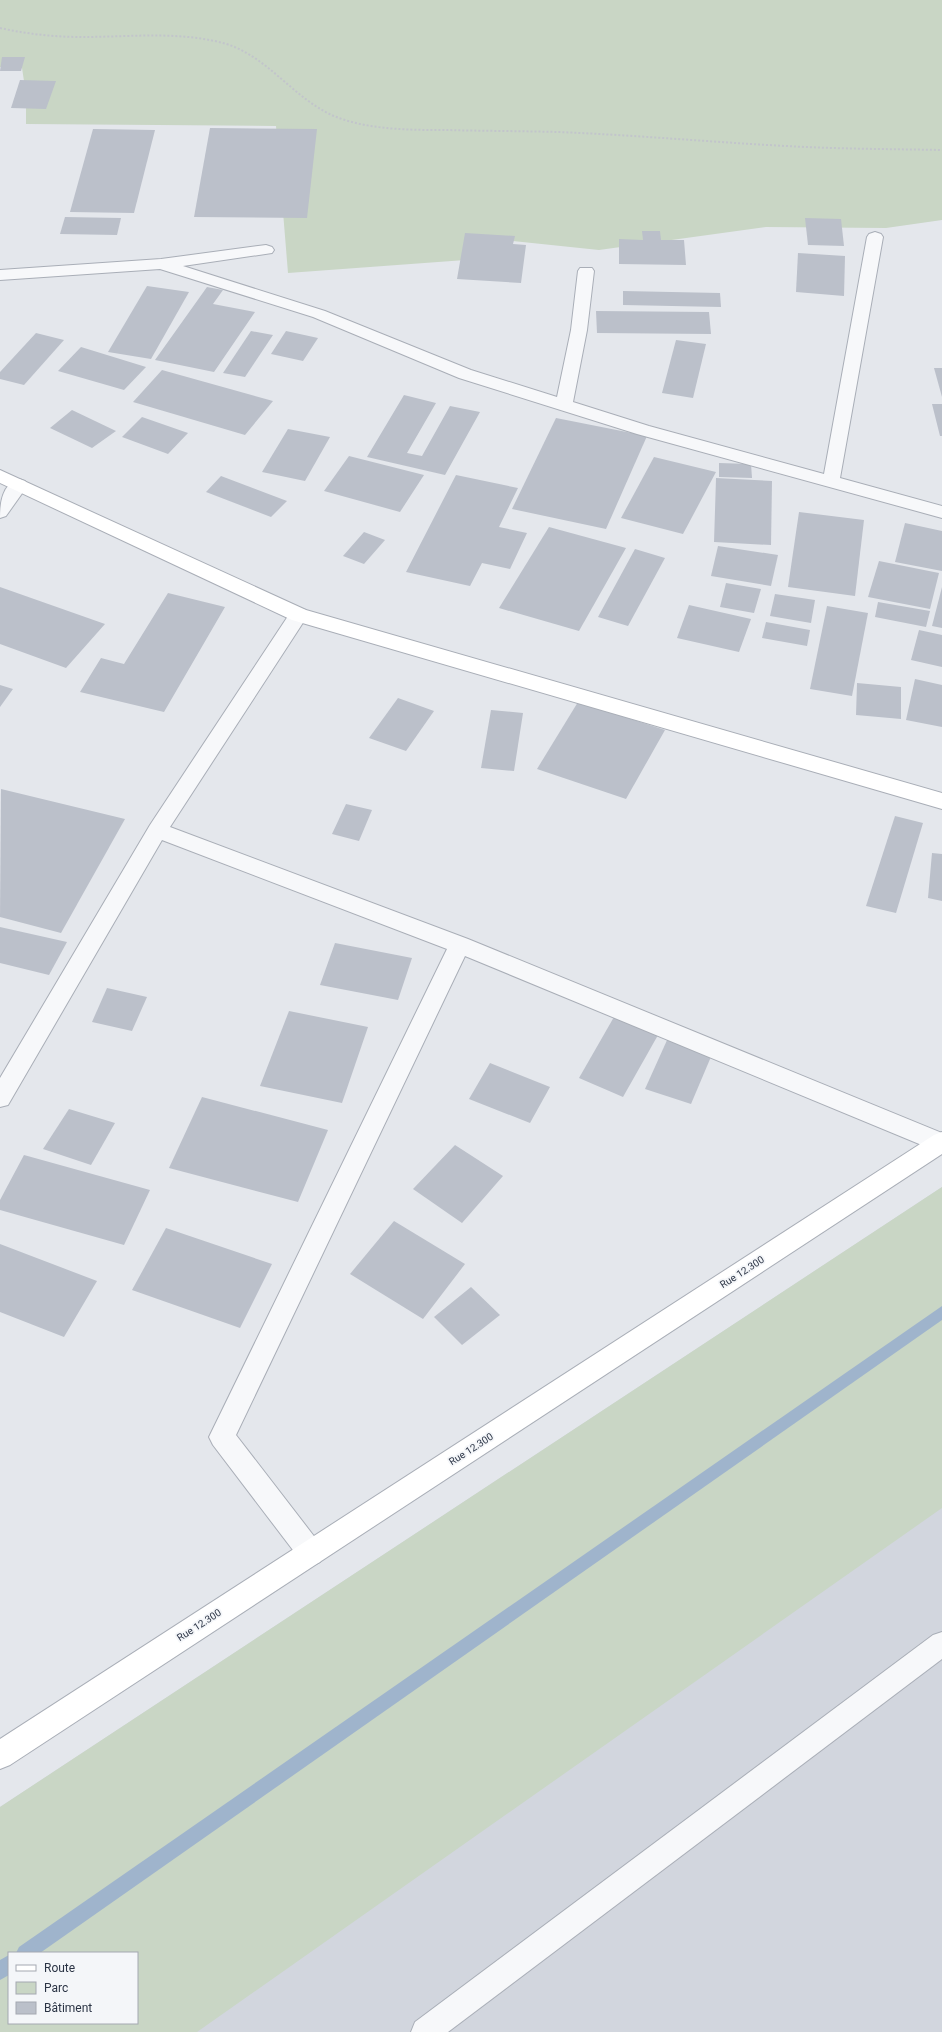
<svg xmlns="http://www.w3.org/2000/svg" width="942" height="2032" viewBox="0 0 942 2032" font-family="Roboto,sans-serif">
<rect width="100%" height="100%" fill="#e4e7ec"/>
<!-- built -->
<path fill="#d2d6de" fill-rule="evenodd" d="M942,1187V2032H0V1807ZM9,1953H137V2023H9Z"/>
<!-- green -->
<g fill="#c9d6c5" fill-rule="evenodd">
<polygon points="0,0 942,0 942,220 886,228 766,227 599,250 483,238 479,259 288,273 276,126 26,124 26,94 22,68 0,67"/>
<path d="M942,1187V1508L197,2032H0V1807ZM9,1953H137V2023H9Z"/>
</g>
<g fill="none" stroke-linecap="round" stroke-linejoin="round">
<!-- stream -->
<g fill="#9fb4cc" fill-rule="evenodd">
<polygon points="942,1306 942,1320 40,1953 16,1953 19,1947"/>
<polygon points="9,1955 9,1975 0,1980 0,1960"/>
</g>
</g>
<!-- building -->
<g fill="#bbc0ca">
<polygon points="2,57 25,57 21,71 0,71"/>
<polygon points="20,80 56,81 46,109 11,108"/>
<polygon points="210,128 317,129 307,218 194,217"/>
<polygon points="93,129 155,130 134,213 70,212"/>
<polygon points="65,217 121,218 117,235 60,234"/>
<polygon points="805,218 841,219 844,246 808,245"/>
<polygon points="642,231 660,231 661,240 684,240 686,265 619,264 619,239 643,240"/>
<polygon points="465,233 515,236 513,244 526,245 521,283 457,279"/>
<polygon points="798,253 845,256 844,296 796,292"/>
<polygon points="147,286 189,292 151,359 108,352"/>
<polygon points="207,287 223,290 213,304 255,312 214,372 155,360"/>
<polygon points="623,291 720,293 721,307 623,305"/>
<polygon points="596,311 709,312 711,334 597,333"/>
<polygon points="251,331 273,335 245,377 223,373"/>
<polygon points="286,331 318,338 303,361 271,354"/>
<polygon points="36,333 64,340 24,385 0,379 0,372"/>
<polygon points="676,340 706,344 693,398 662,393"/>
<polygon points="81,347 146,367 124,390 58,371"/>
<polygon points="934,368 942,368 942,397"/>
<polygon points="162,370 273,401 245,435 133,402"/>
<polygon points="404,395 436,403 407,453 422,456 450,406 480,412 445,475 367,457"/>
<polygon points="932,404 942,404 942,436 940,436"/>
<polygon points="72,410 116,431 92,448 50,428"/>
<polygon points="142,417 188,433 168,454 122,437"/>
<polygon points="556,418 647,436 606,529 512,509"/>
<polygon points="288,429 330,437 305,481 262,472"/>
<polygon points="349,456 424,475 400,512 324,491"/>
<polygon points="654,457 716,472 683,534 621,518"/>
<polygon points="719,463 751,464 752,478 719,477"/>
<polygon points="456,475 518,488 499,527 527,533 510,569 482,563 470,586 406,572"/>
<polygon points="221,476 287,501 271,517 206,492"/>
<polygon points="716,478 772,481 771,545 714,542"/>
<polygon points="799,512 864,520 855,596 788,587"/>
<polygon points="905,523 942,531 942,571 895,562"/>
<polygon points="549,527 626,548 579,631 499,608"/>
<polygon points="364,532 385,540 364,564 343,556"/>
<polygon points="718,546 778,555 771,586 711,576"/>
<polygon points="635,549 665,558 628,626 598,617"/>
<polygon points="879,561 939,573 930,609 868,597"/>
<polygon points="726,583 761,589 754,613 720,607"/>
<polygon points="0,587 105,624 66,668 0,644"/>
<polygon points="942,587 942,628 932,626"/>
<polygon points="168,593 225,607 164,712 80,692 101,658 124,664"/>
<polygon points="775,594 815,600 811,623 770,616"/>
<polygon points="878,602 930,611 926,627 875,617"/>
<polygon points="689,605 751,619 739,652 677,638"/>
<polygon points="827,606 868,613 852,696 810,689"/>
<polygon points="766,622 810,630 807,646 762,638"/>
<polygon points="919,630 942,635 942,667 911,660"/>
<polygon points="915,679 942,685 942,727 906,720"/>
<polygon points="857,683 901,687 901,719 856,715"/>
<polygon points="0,685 13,689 0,707"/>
<polygon points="398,698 434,711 406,751 369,738"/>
<polygon points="578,702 665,730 626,799 537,769"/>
<polygon points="491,710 523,713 514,771 481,768"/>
<polygon points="1,789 125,819 61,933 0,917"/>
<polygon points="346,804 372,810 359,841 332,834"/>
<polygon points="895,816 923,823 896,913 866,906"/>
<polygon points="932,853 942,854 942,901 928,898"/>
<polygon points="0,927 67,942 49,975 0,963"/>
<polygon points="335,943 412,958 398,1000 320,985"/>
<polygon points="107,988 147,997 132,1031 92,1022"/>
<polygon points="618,1010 662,1028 623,1097 579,1078"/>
<polygon points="289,1011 368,1027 342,1103 260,1086"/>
<polygon points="668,1038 713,1052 691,1104 645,1089"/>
<polygon points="490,1063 550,1087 530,1123 469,1099"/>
<polygon points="202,1097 328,1130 298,1202 169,1168"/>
<polygon points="69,1109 115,1123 91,1165 43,1149"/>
<polygon points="455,1145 503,1176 462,1223 413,1189"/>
<polygon points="24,1155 150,1190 124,1245 0,1210 0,1200"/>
<polygon points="394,1221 465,1264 423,1319 350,1274"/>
<polygon points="166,1228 272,1264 240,1328 132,1290"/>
<polygon points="0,1244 97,1281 64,1337 0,1312"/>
<polygon points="471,1287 500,1315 462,1345 434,1317"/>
</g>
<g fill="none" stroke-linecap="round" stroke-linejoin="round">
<defs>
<polygon id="lane" points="942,1632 942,1659 448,2032 411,2032 415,2022 933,1635"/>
<g id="street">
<polygon points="875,232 881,234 883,237 840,478 942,506 942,518 637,434 459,378 313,317 160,269 0,280 0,270 161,259 266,245 272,247 274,250 272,253 183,266 325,311 471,370 557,397 571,330 578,271 580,268 592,268 594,271 587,330 573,402 649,426 824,474 867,237 869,234"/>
<path d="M19,479L25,481L28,485L6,516L0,518C0,503 2,484 19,479Z"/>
<polygon points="299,609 306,610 308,615 170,827 468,939 942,1133 941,1153 465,956 236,1435 320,1544 324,1553 320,1562 311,1566 302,1562 213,1445 209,1437 447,949 162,840 8,1105 0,1107 0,1078 150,825 292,610"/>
</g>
<g id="secondary">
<polygon points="0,470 306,610 942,793 942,809 292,620 0,483"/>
<polygon points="942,1132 942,1154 10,1765 0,1769 0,1739 934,1135"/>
</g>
</defs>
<!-- lane casing -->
<use href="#lane" stroke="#a9aeb7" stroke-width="2"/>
<!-- street casing -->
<use href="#street" stroke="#a9aeb7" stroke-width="2"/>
<!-- secondary casing -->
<use href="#secondary" stroke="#a9aeb7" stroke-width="2"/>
<!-- path -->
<path stroke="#c2c5cb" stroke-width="2" stroke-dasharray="2 2" stroke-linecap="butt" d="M0,28C27,34 54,37 82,37C129,37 177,31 223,43C271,56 297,106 345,120C377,130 412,130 446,130C483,131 521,131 558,132C634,135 710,142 786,146C838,149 890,149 942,150"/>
<!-- lane -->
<use href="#lane" fill="#f7f8fa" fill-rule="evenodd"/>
<!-- street -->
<use href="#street" fill="#f7f8fa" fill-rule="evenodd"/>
<!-- secondary -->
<use href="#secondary" fill="#fff" fill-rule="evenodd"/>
</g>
<g text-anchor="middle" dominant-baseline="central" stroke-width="3.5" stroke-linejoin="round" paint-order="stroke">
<!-- street labels -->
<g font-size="10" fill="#2b3445" stroke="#f4f6f9">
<text transform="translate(742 1272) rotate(-33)">Rue 12.300</text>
<text transform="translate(471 1449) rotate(-33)">Rue 12.300</text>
<text transform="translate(199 1625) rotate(-33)">Rue 12.300</text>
</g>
</g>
<!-- legend -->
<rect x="8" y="1952" width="130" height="72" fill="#f4f6f9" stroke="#a4a8b1"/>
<rect x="16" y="1965" width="20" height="6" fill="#ffffff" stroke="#a4a8b1"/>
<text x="44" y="1972" font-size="12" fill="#2b3445">Route</text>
<rect x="16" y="1982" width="20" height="12" fill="#c9d6c5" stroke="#a4a8b1"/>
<text x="44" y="1992" font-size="12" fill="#2b3445">Parc</text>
<rect x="16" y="2002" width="20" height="12" fill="#bbc0ca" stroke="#a4a8b1"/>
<text x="44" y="2012" font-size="12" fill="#2b3445">Bâtiment</text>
</svg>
